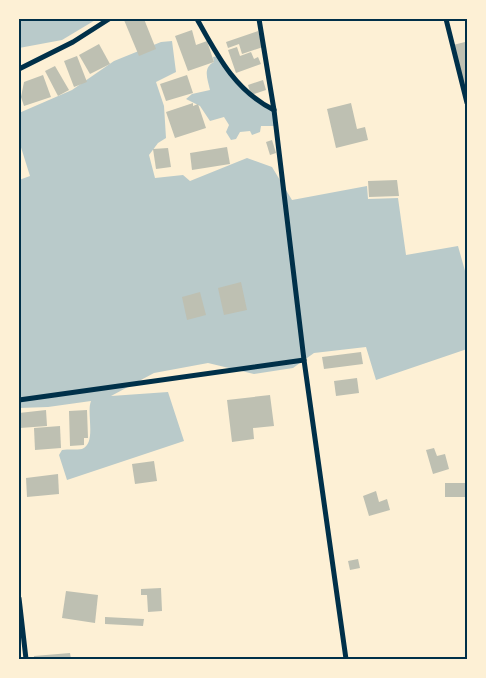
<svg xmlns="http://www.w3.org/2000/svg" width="486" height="678" viewBox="0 0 486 678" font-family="'Open Sans',sans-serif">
<rect width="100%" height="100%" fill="#fdf0d5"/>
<!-- green -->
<g fill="#b9caca">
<polygon points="19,19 97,19 62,40 19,48"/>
<path d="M172,41L176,72L156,82L164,106L166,138L158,143L149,155L155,178L183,175L190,181L247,158L272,167L292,200L367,186L368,199L398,198L406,255L458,246L467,278V349L376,380L366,347L314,353L293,368L254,374L208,363L154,373L111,396L168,392L184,441L67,480L59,455L62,450C68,449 77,450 82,449C97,443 86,413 91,401L48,407L19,408V180L30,176L19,141V113L72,90L114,61L161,42Z"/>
<path d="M218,56L239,84L274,110V126H261L260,132L252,135L250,131L240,132L236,139L231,140L226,132L229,125L224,117L210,121L200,106L186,99L192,94L210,90C208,80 202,68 214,62L213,57Z"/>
</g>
<!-- building -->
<g fill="#bec0b2">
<polygon points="126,19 144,19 156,49 139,56 124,20"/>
<polygon points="192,30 196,45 207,41 214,62 188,71 175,36"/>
<polygon points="258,31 263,47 242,54 239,44 228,48 226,42"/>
<polygon points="465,42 467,88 465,89 453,45"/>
<polygon points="99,44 110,64 90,74 79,55"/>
<polygon points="237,47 240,56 251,52 254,59 258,57 261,64 236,73 228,50"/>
<polygon points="77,56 87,82 74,87 64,61"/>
<polygon points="55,66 69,90 58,96 45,71"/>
<polygon points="43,75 51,97 24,106 21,97 24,82"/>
<polygon points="187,75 193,93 166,101 160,84"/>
<polygon points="263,80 266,90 251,95 248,85"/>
<polygon points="193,103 193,106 198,104 206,128 175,138 166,112"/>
<polygon points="351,103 357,129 365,127 368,140 336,148 327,109"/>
<polygon points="272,140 276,153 270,155 266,142"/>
<polygon points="227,147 230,164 192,170 190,153"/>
<polygon points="168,148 171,167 156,169 153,149"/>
<polygon points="397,180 399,196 369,197 368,181"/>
<polygon points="241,282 247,310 224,315 218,288"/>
<polygon points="200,292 206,315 187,320 182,297"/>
<polygon points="361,352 363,364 324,369 322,357"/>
<polygon points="357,378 359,393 336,396 334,381"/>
<polygon points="270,395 274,426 253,428 254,439 232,442 227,400"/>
<polygon points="46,410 47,426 20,428 19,413"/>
<polygon points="87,410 88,438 84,438 84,445 70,446 69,411"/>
<polygon points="60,426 61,448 35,450 34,428"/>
<polygon points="434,448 437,456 445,454 449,469 433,474 426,450"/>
<polygon points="154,461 157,481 135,484 132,464"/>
<polygon points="58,474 59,494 27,497 26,478"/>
<rect x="445" y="483" width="22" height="14"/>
<polygon points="376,491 379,502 387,499 390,510 369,516 363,496"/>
<polygon points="358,559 360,568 350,570 348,561"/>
<polygon points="161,588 162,611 148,612 147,595 141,595 141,589"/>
<polygon points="66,591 98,595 95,623 62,618"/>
<polygon points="105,617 144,619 143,626 105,624"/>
<polygon points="70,653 71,659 34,659 34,656"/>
</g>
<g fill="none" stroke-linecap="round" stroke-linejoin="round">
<!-- minor -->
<g stroke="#003049" stroke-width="5">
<path d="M197,19C217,55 235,91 274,110"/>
<polyline points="259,19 274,110 304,360 346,659"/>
<polyline points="446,19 467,103"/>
<polyline points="19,69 73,42 109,19"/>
<polyline points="19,400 304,360"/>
<polyline points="19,598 26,659"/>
</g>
</g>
<!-- border -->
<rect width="486" height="678" fill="none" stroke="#fdf0d5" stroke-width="40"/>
<rect x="20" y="20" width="446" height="638" fill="none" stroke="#003049" stroke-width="2"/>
</svg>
